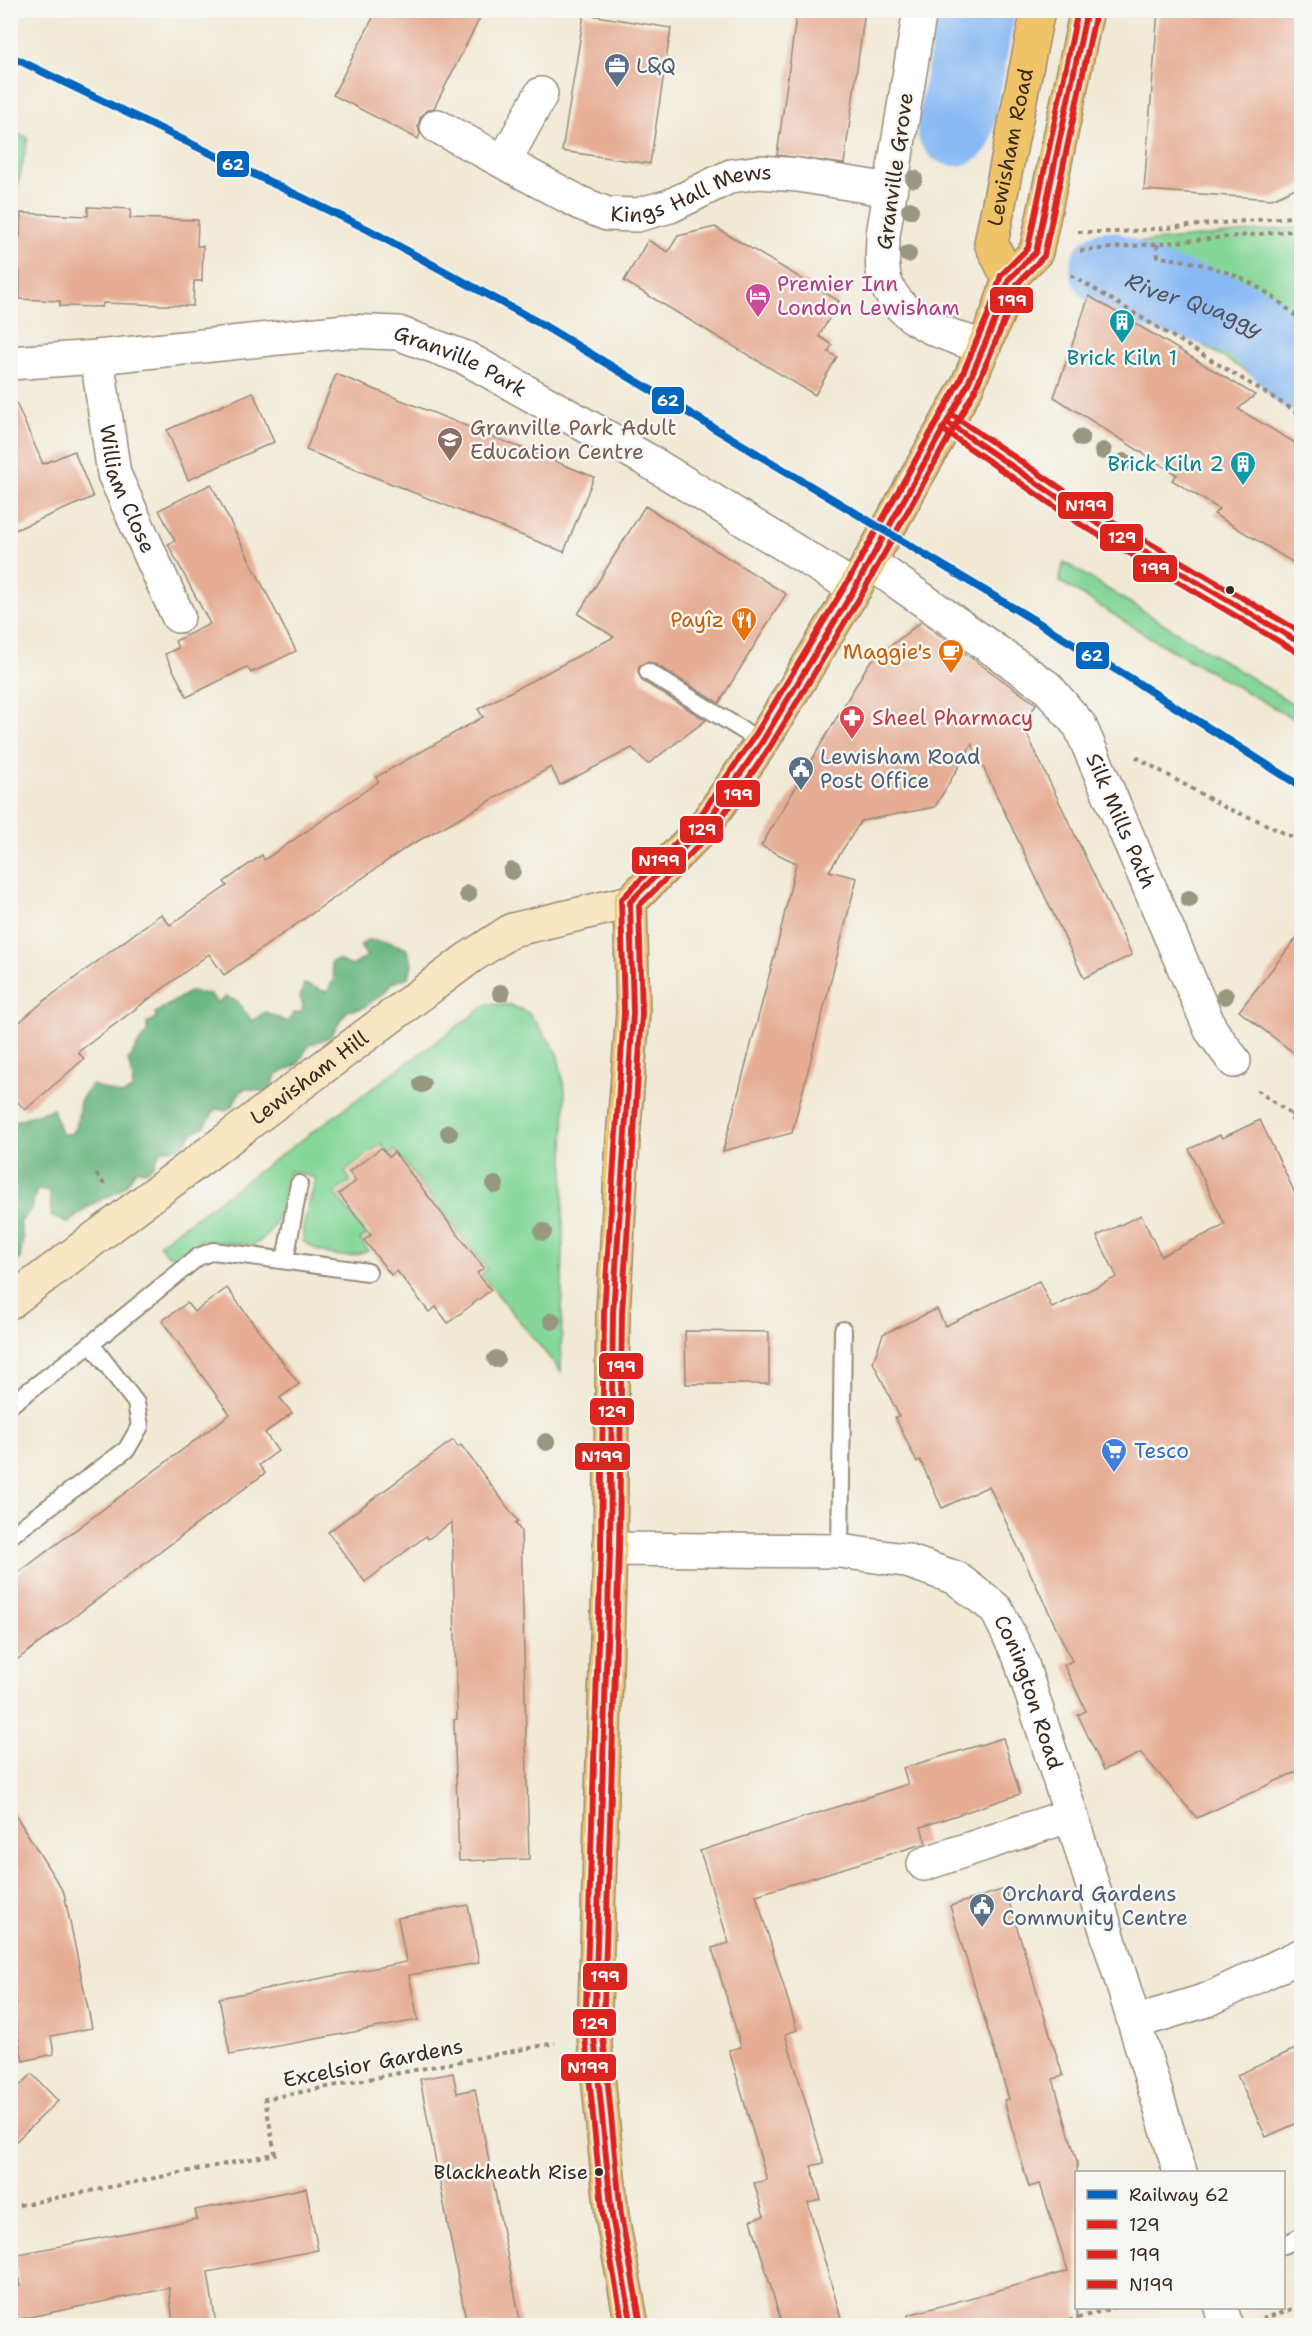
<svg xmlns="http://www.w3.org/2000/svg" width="1312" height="2336" viewBox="0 0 1312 2336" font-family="'Shantell Sans',sans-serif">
<rect width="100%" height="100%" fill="#f6f6f2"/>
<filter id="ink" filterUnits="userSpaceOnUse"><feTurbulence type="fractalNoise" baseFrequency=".0167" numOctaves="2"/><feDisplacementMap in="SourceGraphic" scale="12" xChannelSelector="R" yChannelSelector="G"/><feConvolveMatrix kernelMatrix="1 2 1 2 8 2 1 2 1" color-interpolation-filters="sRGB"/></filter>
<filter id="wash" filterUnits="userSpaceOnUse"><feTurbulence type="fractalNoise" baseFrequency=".008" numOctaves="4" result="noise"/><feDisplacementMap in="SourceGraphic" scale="24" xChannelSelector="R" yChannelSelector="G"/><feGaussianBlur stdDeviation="1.35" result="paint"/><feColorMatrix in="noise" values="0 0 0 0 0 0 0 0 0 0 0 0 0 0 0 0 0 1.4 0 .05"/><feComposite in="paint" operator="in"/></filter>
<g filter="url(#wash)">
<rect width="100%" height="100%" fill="#f2e9d5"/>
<!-- green -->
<g fill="#85d799" stroke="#60805c" stroke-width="1.5">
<polygon points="11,131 28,138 11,216"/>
<polygon points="1301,227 1301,405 1100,282 1123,244"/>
<polygon points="1064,562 1301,709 1301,723 1161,644 1059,581"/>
<path d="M488,1004L510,1005L527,1012L534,1020L557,1052L565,1090L561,1372L481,1274L487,1269L395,1150L389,1154L381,1144L345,1172L351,1181L335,1193L367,1235L360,1239L368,1251C347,1261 321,1255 303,1241V1227L316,1178L289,1171C280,1199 284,1227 254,1245L199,1241L176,1256L167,1254L159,1244Z"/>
</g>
<!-- forest -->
<path fill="#6cb881" stroke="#547150" stroke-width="1.5" d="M367,940L388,942L406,948L412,963L409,977L392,983L384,993L363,1008L347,1011L330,1037L309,1045L297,1065L276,1075L271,1089L265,1092L245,1088L237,1096L233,1106L225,1110L215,1109L205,1126L192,1133L182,1147L161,1150L153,1166L146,1171L136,1170C120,1197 115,1191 91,1205C83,1210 76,1217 68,1223L51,1216L50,1192L37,1190L31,1209L20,1223L23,1239L20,1258L11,1266V1122L53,1109L61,1134H71L77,1125L80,1101L91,1085L122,1095L132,1090L133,1079L128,1061C136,1051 138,1041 147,1033V1023L157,1018L155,1013L189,992L210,994L217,1003L226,997L237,1001L252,1021L265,1012L287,1022L294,1013L302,1012L303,1004L300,997L304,984L327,992L334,979L331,962L338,960L352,966L367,956L360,946Z"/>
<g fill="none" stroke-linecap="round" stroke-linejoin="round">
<!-- river -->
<g stroke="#89b9f4" stroke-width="76">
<polyline points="955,128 977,10"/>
<path id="s1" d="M1108,269L1152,290L1219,310L1254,326L1280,350L1302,375"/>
</g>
</g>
<g id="blocks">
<!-- building -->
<g fill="#e6ad94">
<polygon points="377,10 484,10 434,108 427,110 420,118 418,126 420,134 418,139 333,95"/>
<polygon points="797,10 865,10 844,164 777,155"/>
<polygon points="1158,10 1302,10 1302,185 1272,199 1144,190"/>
<polygon points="584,14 671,28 650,164 562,151"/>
<polygon points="88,207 131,209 130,218 198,220 197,246 203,246 202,281 194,281 193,306 103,303 102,307 60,306 60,301 20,299 20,272 15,271 16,237 20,237 21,213 88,216"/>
<polygon points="715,227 839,301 819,336 832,345 828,352 837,357 815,395 624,281 648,240 668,252 678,236"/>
<polygon points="1089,296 1255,395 1238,409 1302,447 1302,568 1214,514 1219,509 1172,480 1177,475 1054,397"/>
<polygon points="336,374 594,477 564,552 306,450"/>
<polygon points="10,389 43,464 74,451 93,497 10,532"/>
<polygon points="253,392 274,442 188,480 167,430"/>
<polygon points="211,484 296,651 251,673 247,667 187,697 165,654 178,648 175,641 210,624 168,544 175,541 159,510"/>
<polygon points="645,506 786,594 719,703 653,663 648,662 639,666 638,672 642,681 706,720 648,764 632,748 560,785 551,767 407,847 224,975 209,954 78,1052 84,1059 25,1110 10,1093 10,1030 44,1001 161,914 170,925 227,886 224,882 262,855 264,860 378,782 376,777 483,717 478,709 614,637 578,614"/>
<polygon points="921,622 1036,704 1023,726 1132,955 1084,978 972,744 935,807 861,821 829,871 857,878 792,1133 723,1151 778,942 796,863 761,846 869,663"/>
<polygon points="1302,931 1302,1059 1239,1011"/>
<polygon points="1260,1120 1302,1208 1302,1769 1197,1818 1141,1753 1104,1770 1078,1715 1086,1711 1064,1665 1072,1661 989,1486 942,1508 920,1460 917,1462 895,1417 899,1416 873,1362 883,1334 937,1309 945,1326 1039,1281 1052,1308 1117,1277 1097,1236 1141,1215 1161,1256 1225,1225 1189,1149 1220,1135 1222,1138"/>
<polygon points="381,1148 389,1157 394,1152 484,1268 477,1273 491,1290 448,1323 436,1307 429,1312 397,1271 391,1275 364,1240 371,1235 339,1194 356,1181 349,1172"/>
<polygon points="227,1288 299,1384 280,1398 292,1413 265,1433 278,1451 259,1465 265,1473 10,1665 10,1579 230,1414 162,1321 187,1303 194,1312"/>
<polygon points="685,1331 769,1332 769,1384 686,1384"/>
<polygon points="453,1440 458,1447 461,1445 518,1521 515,1523 521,1531 529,1859 459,1861 454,1720 457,1719 452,1522 428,1539 426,1536 365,1582 328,1532"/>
<polygon points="1003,1738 1020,1794 921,1827 926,1843 756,1895 797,2030 785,2034 824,2163 811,2166 821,2200 808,2203 843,2325 782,2325 751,2220 764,2216 754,2183 767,2180 729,2050 741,2047 712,1948 729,1943 700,1851 908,1784 903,1768"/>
<polygon points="10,1806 64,1893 92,2028 51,2036 54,2054 23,2061 12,2006 17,2004 13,1987 10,1987"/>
<polygon points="1005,1889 1063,2076 1053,2079 1077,2162 1077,2325 909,2325 908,2315 1068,2271 1040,2184 1029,2187 1004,2100 1009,2099 950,1906"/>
<polygon points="468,1905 479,1963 409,1975 418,2020 230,2055 219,1998 406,1962 398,1918"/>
<polygon points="1302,2046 1302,2121 1266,2137 1237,2075"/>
<polygon points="453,2073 457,2093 475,2089 521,2325 467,2325 420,2079"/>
<polygon points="32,2074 58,2101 10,2147 10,2095"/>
<polygon points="306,2188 318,2250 208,2272 216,2325 173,2325 169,2288 10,2321 10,2288 20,2286 14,2255 197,2219 195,2210"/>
</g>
</g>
</g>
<g filter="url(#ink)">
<use href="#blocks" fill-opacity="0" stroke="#968a7a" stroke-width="1.5"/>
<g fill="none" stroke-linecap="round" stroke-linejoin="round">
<defs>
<g id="lane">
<polyline points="947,422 1085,516 1302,644"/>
<polyline points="648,672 762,742"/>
<polyline points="285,1260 299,1184"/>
<polyline points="10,1405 91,1344"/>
<polyline points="10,1536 127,1449 140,1426 136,1403 91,1344 198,1257 213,1251 229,1253 368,1272"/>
<polyline points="840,1551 843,1330"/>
<polyline points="1284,2245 1302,2236"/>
</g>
<g id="street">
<path d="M920,10L883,235C883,251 880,271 887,286C905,324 948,335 984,347"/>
<path id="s2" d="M437,126L580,203L607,214L637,215L670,206L731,176L760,172L798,175L890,190"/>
<polyline points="504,162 541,94"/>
<path id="s3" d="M97,357L114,474L178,616"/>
<path id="s4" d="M10,363L97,357L346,331L398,333L466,358L647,460L855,588"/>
<path id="s5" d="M869,562L1047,687L1080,726L1211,1030L1234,1061"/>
<path id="s6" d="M610,1549L840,1551L904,1560L956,1578L996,1609L1019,1655L1071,1815L1180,2172"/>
<polyline points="924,1864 1071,1815"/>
<polyline points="1135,2022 1207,2000 1302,1955"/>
<polyline points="1221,2308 1226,2326"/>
</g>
<g id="secondary">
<path id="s7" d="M10,1302L469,958L512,930L630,902"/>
</g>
<g id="primary">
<path id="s8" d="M1009,279L991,243L1038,10"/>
<polyline points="632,2326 612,2216 594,2036 610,1549 613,1313 623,1139 633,1013 630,902 703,828 762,742 855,588 967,386 998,313 1009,279 1036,252 1087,10"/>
</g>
</defs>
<!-- lane casing -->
<use href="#lane" stroke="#968a7a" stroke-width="20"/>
<!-- street casing -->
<use href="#street" stroke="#968a7a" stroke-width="36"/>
<!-- secondary casing -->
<use href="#secondary" stroke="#968a7a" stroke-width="36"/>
<!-- primary casing -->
<use href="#primary" stroke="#968a7a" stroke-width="36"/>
<!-- path -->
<g stroke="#968a7a" stroke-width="4" stroke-dasharray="4.5 4.5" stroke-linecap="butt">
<polyline points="1078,232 1120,232 1302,216"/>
<path d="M1157,244L1158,257C1216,263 1260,280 1302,322"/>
<polyline points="1080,251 1302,230"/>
<polyline points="1071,275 1302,415"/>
<polyline points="1136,757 1226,808 1257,820 1302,842"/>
<polyline points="1257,1090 1289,1113 1302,1140"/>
<polyline points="1290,1114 1302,1118"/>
<polyline points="96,1174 105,1185"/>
<polyline points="10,2207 275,2154 265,2099 555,2043"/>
<polyline points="1262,2319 1302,2306"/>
<polyline points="1060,2323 1113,2308"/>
</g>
<!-- lane -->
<use href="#lane" stroke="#fff" stroke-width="16"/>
<!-- street -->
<use href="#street" stroke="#fff" stroke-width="33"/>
<!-- secondary -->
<use href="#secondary" stroke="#f9e7c3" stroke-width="33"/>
<!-- primary -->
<use href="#primary" stroke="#efc469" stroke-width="33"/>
<defs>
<g id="bus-1">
<polyline points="947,422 1085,516 1302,644"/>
<polyline points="632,2326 612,2216 594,2036 610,1549 613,1313 633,1013 630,902 703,828 762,742 855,588 967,386 998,313 1009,279 1036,252 1087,10"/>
</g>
<g id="bus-2">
<polyline points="942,429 1080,524 1297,652"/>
<polyline points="641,2324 621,2215 603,2036 619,1549 622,1313 642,1014 639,906 710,834 770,747 863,592 975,390 1006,317 1017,284 1044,256 1096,12"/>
</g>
<g id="bus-3">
<polyline points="952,415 1090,508 1302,633"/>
<polyline points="623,2326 603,2217 585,2036 601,1549 604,1312 624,1013 621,900 696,822 754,737 847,583 959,382 990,310 1001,275 1028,248 1078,10"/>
</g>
</defs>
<!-- bus-1 casing -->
<use href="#bus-1" stroke="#f6f6f2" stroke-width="10"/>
<!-- bus-2 casing -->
<use href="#bus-2" stroke="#f6f6f2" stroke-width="10"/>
<!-- bus-3 casing -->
<use href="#bus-3" stroke="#f6f6f2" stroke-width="10"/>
<!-- bus-1 -->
<use href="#bus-1" stroke="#dc241f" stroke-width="6"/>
<!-- bus-2 -->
<use href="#bus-2" stroke="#dc241f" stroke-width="6"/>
<!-- bus-3 -->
<use href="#bus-3" stroke="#dc241f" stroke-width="6"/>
<defs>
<polyline id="rail-1" points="10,56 367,229 541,324 1125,675 1302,787"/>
</defs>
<!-- rail-1 casing -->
<use href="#rail-1" stroke="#f6f6f2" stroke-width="12"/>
<!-- rail-1 -->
<use href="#rail-1" stroke="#0065bd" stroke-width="8"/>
</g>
<!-- trees -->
<g fill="#989881">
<circle cx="914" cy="179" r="9"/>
<circle cx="910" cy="210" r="9"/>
<circle cx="908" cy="254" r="9"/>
<circle cx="1081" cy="438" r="9"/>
<circle cx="1103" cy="451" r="9"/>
<circle cx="1124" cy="462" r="9"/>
<circle cx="512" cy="871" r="9"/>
<circle cx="468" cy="894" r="9"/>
<circle cx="1189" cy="899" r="9"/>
<circle cx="501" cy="993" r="9"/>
<circle cx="1225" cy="996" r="9"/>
<circle cx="422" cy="1084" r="9"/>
<circle cx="449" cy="1133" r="9"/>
<circle cx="495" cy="1185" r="9"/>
<circle cx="543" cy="1232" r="9"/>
<circle cx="552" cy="1321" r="9"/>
<circle cx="496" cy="1359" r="9"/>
<circle cx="546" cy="1442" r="9"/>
</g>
</g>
<!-- icons -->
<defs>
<symbol id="office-pin" viewBox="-11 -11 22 30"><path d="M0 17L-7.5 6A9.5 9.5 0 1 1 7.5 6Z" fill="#5c6f8a" stroke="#f6f6f2"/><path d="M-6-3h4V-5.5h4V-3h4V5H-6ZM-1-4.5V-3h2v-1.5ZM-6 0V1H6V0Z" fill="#fff"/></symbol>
<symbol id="hotel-pin" viewBox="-11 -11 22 30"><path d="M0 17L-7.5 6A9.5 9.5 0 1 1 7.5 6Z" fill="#d1479c" stroke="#f6f6f2"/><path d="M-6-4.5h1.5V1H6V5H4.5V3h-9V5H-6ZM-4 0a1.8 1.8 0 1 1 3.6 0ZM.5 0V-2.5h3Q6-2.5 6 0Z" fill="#fff"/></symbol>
<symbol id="building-pin" viewBox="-11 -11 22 30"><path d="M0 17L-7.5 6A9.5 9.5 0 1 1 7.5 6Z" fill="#0f9aa8" stroke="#f6f6f2"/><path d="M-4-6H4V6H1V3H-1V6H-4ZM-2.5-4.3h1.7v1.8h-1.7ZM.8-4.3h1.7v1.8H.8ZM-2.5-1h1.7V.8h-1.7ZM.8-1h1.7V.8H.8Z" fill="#fff"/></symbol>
<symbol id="university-pin" viewBox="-11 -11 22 30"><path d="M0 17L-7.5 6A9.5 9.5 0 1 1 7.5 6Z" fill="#8d6e63" stroke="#f6f6f2"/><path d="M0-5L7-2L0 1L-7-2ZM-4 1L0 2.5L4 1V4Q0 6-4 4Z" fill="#fff"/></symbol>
<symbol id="restaurant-pin" viewBox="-11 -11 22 30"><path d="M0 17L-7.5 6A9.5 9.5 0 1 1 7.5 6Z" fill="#e8710a" stroke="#f6f6f2"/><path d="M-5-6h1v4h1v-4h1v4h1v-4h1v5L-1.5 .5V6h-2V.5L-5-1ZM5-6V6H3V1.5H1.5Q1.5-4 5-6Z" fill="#fff"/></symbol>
<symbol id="cafe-pin" viewBox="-11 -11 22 30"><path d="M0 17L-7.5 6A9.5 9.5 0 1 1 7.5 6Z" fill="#e8710a" stroke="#f6f6f2"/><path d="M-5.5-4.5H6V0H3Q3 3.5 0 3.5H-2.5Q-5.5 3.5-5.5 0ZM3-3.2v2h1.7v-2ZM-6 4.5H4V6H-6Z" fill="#fff"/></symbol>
<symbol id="pharmacy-pin" viewBox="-11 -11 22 30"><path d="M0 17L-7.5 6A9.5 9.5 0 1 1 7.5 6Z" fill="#e0444e" stroke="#f6f6f2"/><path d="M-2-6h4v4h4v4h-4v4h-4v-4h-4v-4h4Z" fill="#fff"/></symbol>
<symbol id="civic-pin" viewBox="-11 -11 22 30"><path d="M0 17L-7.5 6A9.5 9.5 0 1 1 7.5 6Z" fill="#5c6f8a" stroke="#f6f6f2"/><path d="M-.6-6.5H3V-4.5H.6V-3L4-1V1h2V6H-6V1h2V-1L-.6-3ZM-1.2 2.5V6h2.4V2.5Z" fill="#fff"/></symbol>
<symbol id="supermarket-pin" viewBox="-11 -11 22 30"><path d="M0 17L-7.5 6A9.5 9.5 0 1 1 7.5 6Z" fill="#3f7fe0" stroke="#f6f6f2"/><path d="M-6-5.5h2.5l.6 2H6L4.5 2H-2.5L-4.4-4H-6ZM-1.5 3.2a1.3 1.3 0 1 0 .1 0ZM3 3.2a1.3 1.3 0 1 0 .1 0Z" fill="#fff"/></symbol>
</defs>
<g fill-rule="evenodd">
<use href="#office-pin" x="602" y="51" width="30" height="40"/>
<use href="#hotel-pin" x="743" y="281" width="30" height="40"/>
<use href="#building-pin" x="1107" y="307" width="30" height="40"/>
<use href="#university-pin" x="435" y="425" width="30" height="40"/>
<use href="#building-pin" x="1228" y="449" width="30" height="40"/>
<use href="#restaurant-pin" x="729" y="605" width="30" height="40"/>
<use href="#cafe-pin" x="936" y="637" width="30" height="40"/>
<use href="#pharmacy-pin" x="837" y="703" width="30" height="40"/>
<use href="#civic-pin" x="786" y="754" width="30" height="40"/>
<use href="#supermarket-pin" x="1099" y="1436" width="30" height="40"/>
<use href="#civic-pin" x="967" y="1891" width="30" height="40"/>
</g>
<!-- markers -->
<g fill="#3b2a1e" stroke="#f6f6f2" stroke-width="2">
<circle cx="1230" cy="590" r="5"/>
<circle cx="599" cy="2172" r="5"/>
</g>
<g text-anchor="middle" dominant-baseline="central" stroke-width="5" stroke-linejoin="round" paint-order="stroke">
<!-- bus labels -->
<g font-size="20" fill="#3b2a1e" stroke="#f6f6f2" text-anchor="end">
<text x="588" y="2172">Blackheath Rise</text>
</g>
<!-- service labels -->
<g font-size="21" fill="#4e5e75" stroke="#f6f6f2" text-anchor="start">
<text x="636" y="66">L&amp;Q</text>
<text x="820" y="757">Lewisham Road<tspan x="820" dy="24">Post Office</tspan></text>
<text x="1002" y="1894">Orchard Gardens<tspan x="1002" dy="24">Community Centre</tspan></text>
</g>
<!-- street labels -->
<g font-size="21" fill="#3b2a1e" stroke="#f6f6f2">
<text stroke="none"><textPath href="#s8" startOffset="138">Lewisham Road</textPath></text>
<text transform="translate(895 171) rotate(-82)">Granville Grove</text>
<text stroke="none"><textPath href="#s2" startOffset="280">Kings Hall Mews</textPath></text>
<text stroke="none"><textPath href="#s4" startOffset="458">Granville Park</textPath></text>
<text stroke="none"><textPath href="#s3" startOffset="136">William Close</textPath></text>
<text stroke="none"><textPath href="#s5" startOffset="372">Silk Mills Path</textPath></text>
<text stroke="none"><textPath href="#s7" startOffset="374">Lewisham Hill</textPath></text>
<text stroke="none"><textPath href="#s6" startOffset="490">Conington Road</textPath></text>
<text transform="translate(373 2063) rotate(-11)">Excelsior Gardens</text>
</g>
<!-- hotel labels -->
<g font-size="21" fill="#b23c85" stroke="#f6f6f2" text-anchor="start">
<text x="777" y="284">Premier Inn<tspan x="777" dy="24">London Lewisham</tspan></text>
</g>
<!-- culture labels -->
<g font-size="21" fill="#0d838f" stroke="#f6f6f2">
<text x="1122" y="358">Brick Kiln 1</text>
<text x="1224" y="464" text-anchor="end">Brick Kiln 2</text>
</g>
<!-- education labels -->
<g font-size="21" fill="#785e54" stroke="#f6f6f2" text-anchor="start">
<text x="470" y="428">Granville Park Adult<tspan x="470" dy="24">Education Centre</tspan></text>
</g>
<!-- food labels -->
<g font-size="21" fill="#c56008" stroke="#f6f6f2" text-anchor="end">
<text x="724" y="620">Payîz</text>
<text x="932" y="652">Maggie's</text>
</g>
<!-- health labels -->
<g font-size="21" fill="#be3a42" stroke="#f6f6f2" text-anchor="start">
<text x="872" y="718">Sheel Pharmacy</text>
</g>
<!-- shop labels -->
<g font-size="21" fill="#366cbe" stroke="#f6f6f2" text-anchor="start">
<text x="1134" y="1451">Tesco</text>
</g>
<!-- water labels -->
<g font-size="22" font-style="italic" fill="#52555e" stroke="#f6f6f2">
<text stroke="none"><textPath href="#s1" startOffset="94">River Quaggy</textPath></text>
</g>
</g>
<g stroke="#f6f6f2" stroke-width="2">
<rect x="216" y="150" width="34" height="28" rx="6" fill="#0065bd"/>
<rect x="989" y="286" width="45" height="28" rx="6" fill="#dc241f"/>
<rect x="651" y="386" width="34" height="29" rx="6" fill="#0065bd"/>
<rect x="1057" y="491" width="57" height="29" rx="6" fill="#dc241f"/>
<rect x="1099" y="523" width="45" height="29" rx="6" fill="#dc241f"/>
<rect x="1132" y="554" width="46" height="29" rx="6" fill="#dc241f"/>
<rect x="1075" y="641" width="35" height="29" rx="6" fill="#0065bd"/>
<rect x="715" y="779" width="46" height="29" rx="6" fill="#dc241f"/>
<rect x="679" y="815" width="45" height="29" rx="6" fill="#dc241f"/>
<rect x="631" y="846" width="56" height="29" rx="6" fill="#dc241f"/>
<rect x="598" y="1352" width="46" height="28" rx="6" fill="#dc241f"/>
<rect x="589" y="1397" width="46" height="29" rx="6" fill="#dc241f"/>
<rect x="574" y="1442" width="57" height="29" rx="6" fill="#dc241f"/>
<rect x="582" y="1962" width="46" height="29" rx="6" fill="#dc241f"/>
<rect x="572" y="2008" width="45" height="29" rx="6" fill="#dc241f"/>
<rect x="560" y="2053" width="57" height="29" rx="6" fill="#dc241f"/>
</g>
<g font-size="16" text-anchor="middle" font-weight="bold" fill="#fff">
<text x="233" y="170">62</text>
<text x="1012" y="306">199</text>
<text x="668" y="406">62</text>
<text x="1086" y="511">N199</text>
<text x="1122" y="543">129</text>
<text x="1155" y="574">199</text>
<text x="1092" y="661">62</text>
<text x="738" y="800">199</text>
<text x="702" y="835">129</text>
<text x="659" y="866">N199</text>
<text x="621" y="1372">199</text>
<text x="612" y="1417">129</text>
<text x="602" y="1462">N199</text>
<text x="605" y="1982">199</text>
<text x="594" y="2029">129</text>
<text x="588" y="2073">N199</text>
</g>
<!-- margin -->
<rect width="1312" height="2336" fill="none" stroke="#f6f6f2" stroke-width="36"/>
<!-- legend -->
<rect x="1075" y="2171" width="210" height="138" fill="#f6f6f2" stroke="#aba49d" stroke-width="1.5"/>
<rect x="1087" y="2190" width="30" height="9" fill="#0065bd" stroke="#aba49d" stroke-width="1.5"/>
<text x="1129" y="2201" font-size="18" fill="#3b2a1e">Railway 62</text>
<rect x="1087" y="2220" width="30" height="9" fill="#dc241f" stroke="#aba49d" stroke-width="1.5"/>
<text x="1129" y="2231" font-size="18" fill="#3b2a1e">129</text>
<rect x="1087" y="2250" width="30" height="9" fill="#dc241f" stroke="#aba49d" stroke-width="1.5"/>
<text x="1129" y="2261" font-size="18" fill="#3b2a1e">199</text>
<rect x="1087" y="2280" width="30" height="9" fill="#dc241f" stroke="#aba49d" stroke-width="1.5"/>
<text x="1129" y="2291" font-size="18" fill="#3b2a1e">N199</text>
</svg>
